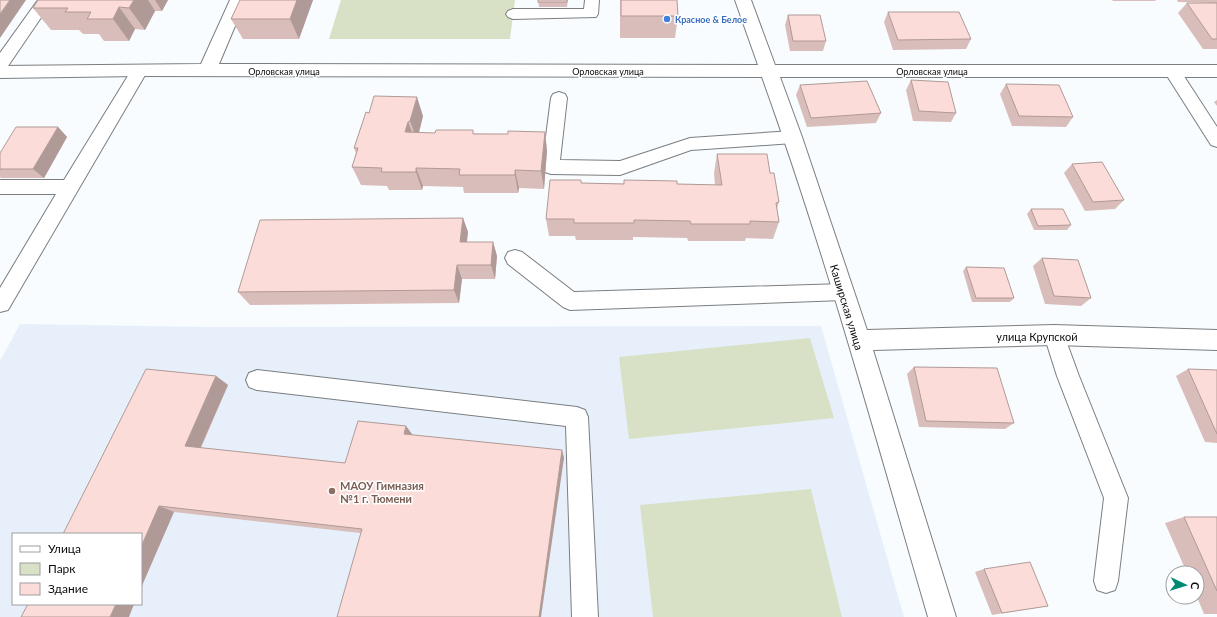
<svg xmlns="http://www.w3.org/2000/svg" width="1217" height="617" viewBox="0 0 1217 617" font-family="Lato,sans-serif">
<rect width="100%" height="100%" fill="#f8fcff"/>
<!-- built -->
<path fill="#e7f0fa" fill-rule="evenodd" d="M20,324L209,327L821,326L904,617H0V361ZM13,534H141V604H13Z"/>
<!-- green -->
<g fill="#d8e1c5">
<polygon points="341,0 515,0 510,39 329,39"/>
<polygon points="810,338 834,418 629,439 619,357"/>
<polygon points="811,489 842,617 653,617 640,505"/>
</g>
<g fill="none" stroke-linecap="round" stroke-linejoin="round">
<defs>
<g id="lane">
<polygon points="38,0 53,0 6,69 0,70 0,53"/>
<polygon points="585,0 599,0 598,14 596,17 513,19 508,17 506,14 508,11 513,9 584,9"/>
<polygon points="140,65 146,66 148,70 8,310 0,312 0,288 56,194 0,194 0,180 64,180 134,66"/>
<polygon points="1172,66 1178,67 1217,127 1217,147 1211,145 1164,71 1166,67"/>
<polygon points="559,92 565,94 567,98 560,160 620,161 690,138 793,131 799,133 801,137 799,141 793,143 691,150 620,175 551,174 545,172 542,167 551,98 553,94"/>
<polygon points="515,250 522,252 574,292 844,284 851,286 854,292 851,298 844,300 570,310 563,307 508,264 505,258 508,252"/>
<polygon points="1054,326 1061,329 1064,335 1079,376 1128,498 1118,581 1115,590 1106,593 1097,590 1094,581 1104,498 1057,376 1044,335 1047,329"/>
<polygon points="257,370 577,407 585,410 588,417 598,617 572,617 566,426 257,390 249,387 246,380 249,373"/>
</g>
<path id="street" d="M230,0H246L219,64L758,65L735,0H751L775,65H1217V77H780L802,137L867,330L1054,325L1217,330V350L1054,345L873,350L956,617H928C875,435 826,255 762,77L140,76L0,78V66L201,64Z"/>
</defs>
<!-- lane casing -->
<use href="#lane" stroke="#7a7e81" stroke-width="2"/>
<!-- street casing -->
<use href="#street" stroke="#7a7e81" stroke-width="2"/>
<!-- lane -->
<use href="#lane" fill="#fff" fill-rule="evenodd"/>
<!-- street -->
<use href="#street" fill="#fff" fill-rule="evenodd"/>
</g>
<!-- wall -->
<g fill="#d9bdba">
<polygon points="38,0 168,0 162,11 155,11 145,30 135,29 129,41 104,41 99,34 83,34 79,30 51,30 33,8"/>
<polygon points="240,0 313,0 299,39 243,39 231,19"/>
<polygon points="538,0 568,0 567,7 539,7"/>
<polygon points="620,0 677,0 678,16 675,38 620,38"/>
<polygon points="1112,0 1156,0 1155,1 1113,1"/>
<polygon points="1177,0 1217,0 1217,49 1203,49 1178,13 1187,3 1211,3 1178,2"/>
<polygon points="888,12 971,39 966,49 893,50 884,22"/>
<polygon points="788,15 826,41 823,51 790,51 785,25"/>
<polygon points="911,80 956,113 951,122 913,121 906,90"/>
<polygon points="1006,84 1073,117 1066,127 1012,126 1000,94"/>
<polygon points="800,85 881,113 876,123 807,127 796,95"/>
<polygon points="1217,100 1217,106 1214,102"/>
<polygon points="366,112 423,116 419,133 508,134 545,132 547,151 544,189 519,188 518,193 464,193 463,187 423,186 422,190 389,190 387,186 361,185 352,167 356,153 354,148"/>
<polygon points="58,127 67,137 44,178 1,178 0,177 0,153"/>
<polygon points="717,154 770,173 779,202 777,208 779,222 773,239 746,238 745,241 688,241 687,238 633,237 633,240 576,240 575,236 549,236 546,219 581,183 715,185 714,173"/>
<polygon points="1072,164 1124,200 1115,209 1085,211 1064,173"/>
<polygon points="1031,209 1071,225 1067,230 1034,230 1027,214"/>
<polygon points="463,218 468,232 467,242 493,242 497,256 495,279 462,279 459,303 250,305 238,292"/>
<polygon points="1042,258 1091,298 1081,306 1045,304 1033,266"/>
<polygon points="966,267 1014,298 1010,302 972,302 963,271"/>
<polygon points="914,367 1014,423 1005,429 919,427 907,374"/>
<polygon points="1188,369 1217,370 1217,443 1205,442 1176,376"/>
<polygon points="216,376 228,385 201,448 345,463 406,426 412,435 562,450 564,458 360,533 174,512 141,534"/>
<polygon points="1184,517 1217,517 1217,614 1204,614 1197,597 1197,573 1187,573 1165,523"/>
<polygon points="984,569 1048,606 992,615 975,572"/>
</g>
<!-- shaded-wall -->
<g fill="#b09a97">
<polygon points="10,0 26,0 0,38 0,14"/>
<polygon points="134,0 148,0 155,11 145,30 129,8"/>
<polygon points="155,0 168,0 162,11"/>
<polygon points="297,0 313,0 299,39 290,19"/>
<polygon points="119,7 135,29 129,41 113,19"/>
<polygon points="417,97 423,116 417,140 410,121"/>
<polygon points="408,122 415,140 405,132"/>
<polygon points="58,127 67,137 44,178 33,169"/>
<polygon points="545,132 547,151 544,189 541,171"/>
<polygon points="416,168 423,186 422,190 416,172"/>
<polygon points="515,170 519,188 518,193 515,175"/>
<polygon points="463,218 468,232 465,256 460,242"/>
<polygon points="493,242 497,256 495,279 491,265"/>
<polygon points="457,265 462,279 459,303 454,290"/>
<polygon points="216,376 228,385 198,453 185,446"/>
<polygon points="406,426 412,434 410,442 404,434"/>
<polygon points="562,450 564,458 541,617 539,617"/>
<polygon points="159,506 174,512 141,588 141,547"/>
<polygon points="116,604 134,604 129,617 110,617"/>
</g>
<!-- building -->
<g fill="#fcdcd8" stroke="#b09a97">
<polygon points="0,0 10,0 0,14"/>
<polygon points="38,0 134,0 129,8 119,7 113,19 87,19 91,12 65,12 68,8 33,8"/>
<polygon points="240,0 297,0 290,19 231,19"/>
<rect x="538" y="0" width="29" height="2"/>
<polygon points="621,0 677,0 678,16 621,16"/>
<polygon points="1187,3 1217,3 1217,39 1212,39"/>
<polygon points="888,12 959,12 971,39 898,40"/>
<polygon points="788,15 820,15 826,41 793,41"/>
<polygon points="911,80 948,82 956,113 919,111"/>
<polygon points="867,81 881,113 811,118 800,85"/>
<polygon points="1006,84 1059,85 1073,117 1019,116"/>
<polygon points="374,96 417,97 410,121 408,122 405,132 435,133 436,130 473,130 473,134 508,134 508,131 545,132 541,171 515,170 515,175 459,175 460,169 416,168 416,172 381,172 382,168 352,167 358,148 354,148 366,112 369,113"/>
<polygon points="16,127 58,127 33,169 0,169 0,153"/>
<polygon points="717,154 767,154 770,173 774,173 779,202 776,203 779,222 750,221 750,224 691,224 690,221 634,220 634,223 574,223 574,219 546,219 550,180 581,180 581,183 624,184 624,180 677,181 677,184 722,185"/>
<polygon points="1102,162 1124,200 1093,202 1072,164"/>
<polygon points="1031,209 1063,209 1071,225 1038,226"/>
<polygon points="463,218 460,242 493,242 491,265 457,265 454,290 238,292 260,220"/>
<polygon points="1042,258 1078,260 1091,298 1054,296"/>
<polygon points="966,267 1004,268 1014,298 976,298"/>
<polygon points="914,367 997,368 1014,423 926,421"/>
<polygon points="146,369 216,376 185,446 345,463 358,421 406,426 404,434 562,450 539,617 337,617 362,529 159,506 141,547 141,534 63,534"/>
<polygon points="1188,369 1217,370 1217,434"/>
<polygon points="1184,517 1217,517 1217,591"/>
<polygon points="1030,562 1048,606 1002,613 984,569"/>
<polygon points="28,604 116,604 110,617 21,617"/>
</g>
<!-- markers -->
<circle fill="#3f7fe0" stroke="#fff" stroke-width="1.5" cx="667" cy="19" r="4"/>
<circle fill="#8d6e63" stroke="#fff" stroke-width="1.5" cx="332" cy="491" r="4"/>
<g text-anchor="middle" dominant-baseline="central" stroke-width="3" stroke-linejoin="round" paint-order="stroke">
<!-- far-shop labels -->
<g font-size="9" font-weight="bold" fill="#366cbe" stroke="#fff" text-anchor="start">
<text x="675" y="19">Красное &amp; Белое</text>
</g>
<!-- far-street labels -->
<g font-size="9" fill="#0b0c0e" stroke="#fff">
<text x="284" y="71">Орловская улица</text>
<text x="608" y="71">Орловская улица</text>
<text x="932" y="71">Орловская улица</text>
</g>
<!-- street labels -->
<g font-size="11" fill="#0b0c0e" stroke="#fff">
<text transform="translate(847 307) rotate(73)">Каширская улица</text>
<text x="1037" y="336">улица Крупской</text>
</g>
<!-- education labels -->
<g font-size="11" font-weight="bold" fill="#785e54" stroke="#fff" text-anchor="start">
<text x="340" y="485">МАОУ Гимназия<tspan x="340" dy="13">№1 г. Тюмени</tspan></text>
</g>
</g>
<!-- legend -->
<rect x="12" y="533" width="130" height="72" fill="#ffffff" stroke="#9d9e9f"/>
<rect x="20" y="546" width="20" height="6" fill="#ffffff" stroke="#9d9e9f"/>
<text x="48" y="553" font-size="12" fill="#0b0c0e">Улица</text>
<rect x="20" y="563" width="20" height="12" fill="#d8e1c5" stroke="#9d9e9f"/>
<text x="48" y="573" font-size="12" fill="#0b0c0e">Парк</text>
<rect x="20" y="583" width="20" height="12" fill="#fcdcd8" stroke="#9d9e9f"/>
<text x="48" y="593" font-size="12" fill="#0b0c0e">Здание</text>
<!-- north arrow -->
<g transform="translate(1185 585) rotate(94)"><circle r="19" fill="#ffffff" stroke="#9d9e9f"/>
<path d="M0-3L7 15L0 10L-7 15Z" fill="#018a71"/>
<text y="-6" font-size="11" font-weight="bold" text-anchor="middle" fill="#0b0c0e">С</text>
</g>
</svg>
